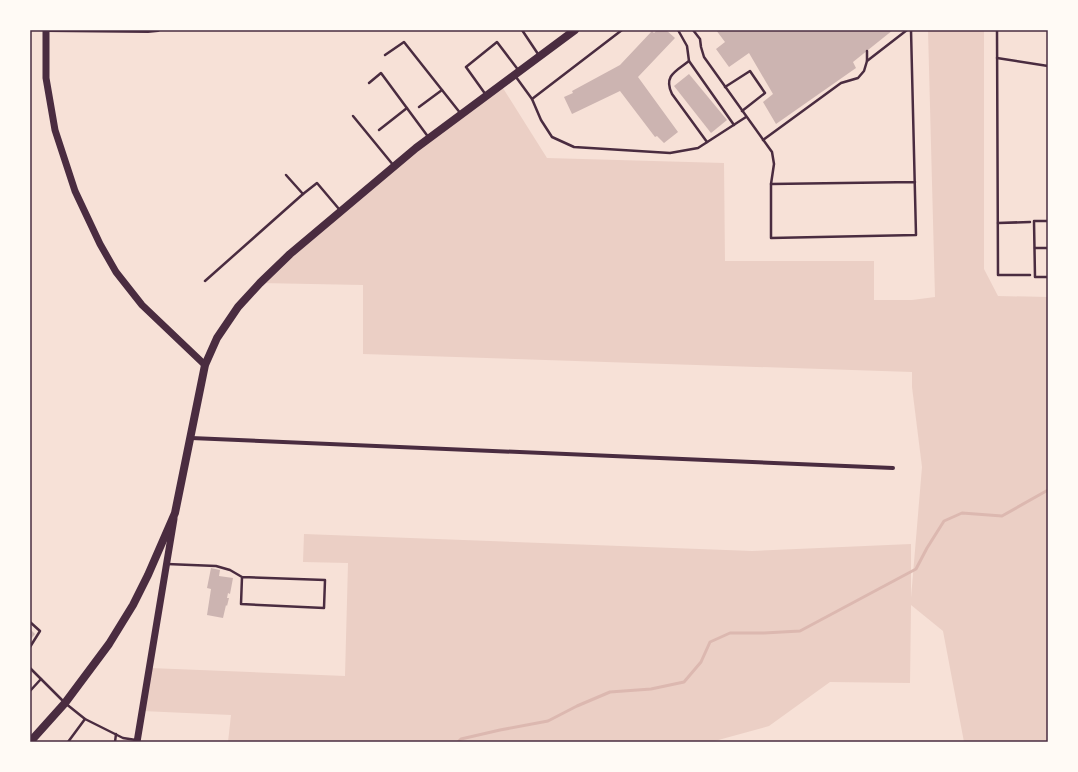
<svg xmlns="http://www.w3.org/2000/svg" width="1078" height="772" viewBox="0 0 1078 772" font-family="'Golos Text',sans-serif">
<rect width="100%" height="100%" fill="#f7e1d7"/>
<!-- green -->
<polygon fill="#ebcfc5" points="928,30 984,30 984,269 998,296 1048,297 1048,742 964,742 943,631 911,605 910,683 830,682 769,726 711,742 228,742 231,715 142,711 150,668 345,676 348,563 303,562 304,534 752,551 911,544 911,598 922,467 912,387 912,372 363,354 363,285 260,283 416,148 501,85 547,158 724,163 725,261 874,261 874,300 912,300 935,297"/>
<g fill="none" stroke-linecap="round" stroke-linejoin="round">
<!-- stream -->
<polyline stroke="#dcb8b0" stroke-width="3" points="458,742 461,739 500,730 548,721 577,706 610,692 651,689 684,682 701,662 710,642 730,633 764,633 800,631 916,569 927,548 944,521 962,513 1002,516 1048,490"/>
</g>
<!-- building -->
<g fill="#ccb4b1">
<polygon points="657,30 666,30 675,38 638,77 678,132 664,143 657,136 655,137 620,91 572,114 564,97 573,93 572,91 620,65 652,31 654,33"/>
<polygon points="716,30 893,30 853,62 856,68 776,124 763,102 773,94 749,53 729,67 716,49 725,42"/>
<polygon points="689,74 727,120 711,133 674,86"/>
<polygon points="211,568 220,570 219,576 233,578 230,594 228,593 227,598 229,598 227,606 226,605 223,618 207,615 211,589 207,588"/>
<polygon points="30,629 35,634 30,640"/>
</g>
<g fill="none" stroke-linecap="round" stroke-linejoin="round">
<!-- service -->
<g stroke="#4a2c40" stroke-width="2.5">
<polyline points="522,30 538,54"/>
<polyline points="678,30 687,46 689,61 734,125"/>
<polyline points="693,30 700,39 701,47 704,57 772,152 774,164 771,184"/>
<polyline points="911,30 916,235 771,238 771,184 915,182"/>
<polyline points="997,30 998,275 1030,275"/>
<polyline points="867,51 867,61"/>
<polyline points="385,55 404,42 461,114"/>
<polyline points="997,58 1048,66"/>
<path d="M689,61C676,71 663,76 672,94L707,142"/>
<polyline points="516,77 532,99 541,120 552,137 574,147 670,153 698,148 746,117"/>
<polyline points="369,83 381,73 429,138"/>
<polyline points="725,87 750,71 765,93 742,111"/>
<polyline points="486,95 466,67 497,42 519,71"/>
<polyline points="532,99 622,30"/>
<polyline points="419,107 442,90"/>
<polyline points="353,116 394,166"/>
<polyline points="379,130 407,108"/>
<polyline points="763,140 841,83 858,78 864,71 867,61 907,30"/>
<polyline points="286,175 303,194 317,183 339,209"/>
<polyline points="1048,221 1034,221 1035,277 1048,277"/>
<polyline points="998,223 1030,222"/>
<polyline points="1035,248 1048,248"/>
<polyline points="205,281 303,194"/>
<polyline points="167,564 216,566 230,570 242,577 241,604 324,608 325,580 242,577"/>
<polyline points="30,622 40,631 30,647"/>
<polyline points="30,668 65,703 85,719 68,742"/>
<polyline points="30,691 41,679"/>
<polyline points="85,719 123,738 136,740"/>
<polyline points="115,742 116,734"/>
</g>
<!-- minor -->
<g stroke="#4a2c40" stroke-width="4">
<polyline points="46,30 148,31 158,30"/>
<polyline points="191,438 893,468"/>
</g>
<!-- tertiary -->
<g stroke="#4a2c40" stroke-width="7">
<polyline points="46,30 46,78 55,130 75,191 100,244 116,272 142,305 205,365"/>
<polyline points="137,742 174,519"/>
</g>
<!-- primary -->
<polyline stroke="#4a2c40" stroke-width="8" points="30,742 65,703 109,644 133,605 148,575 175,513 205,365 217,338 238,307 260,283 290,254 416,148 575,30"/>
</g>
<!-- border -->
<rect width="1078" height="772" fill="none" stroke="#fffaf5" stroke-width="62"/>
<rect x="31" y="31" width="1016" height="710" fill="none" stroke="#4a2c40" stroke-width="1.5"/>
</svg>
